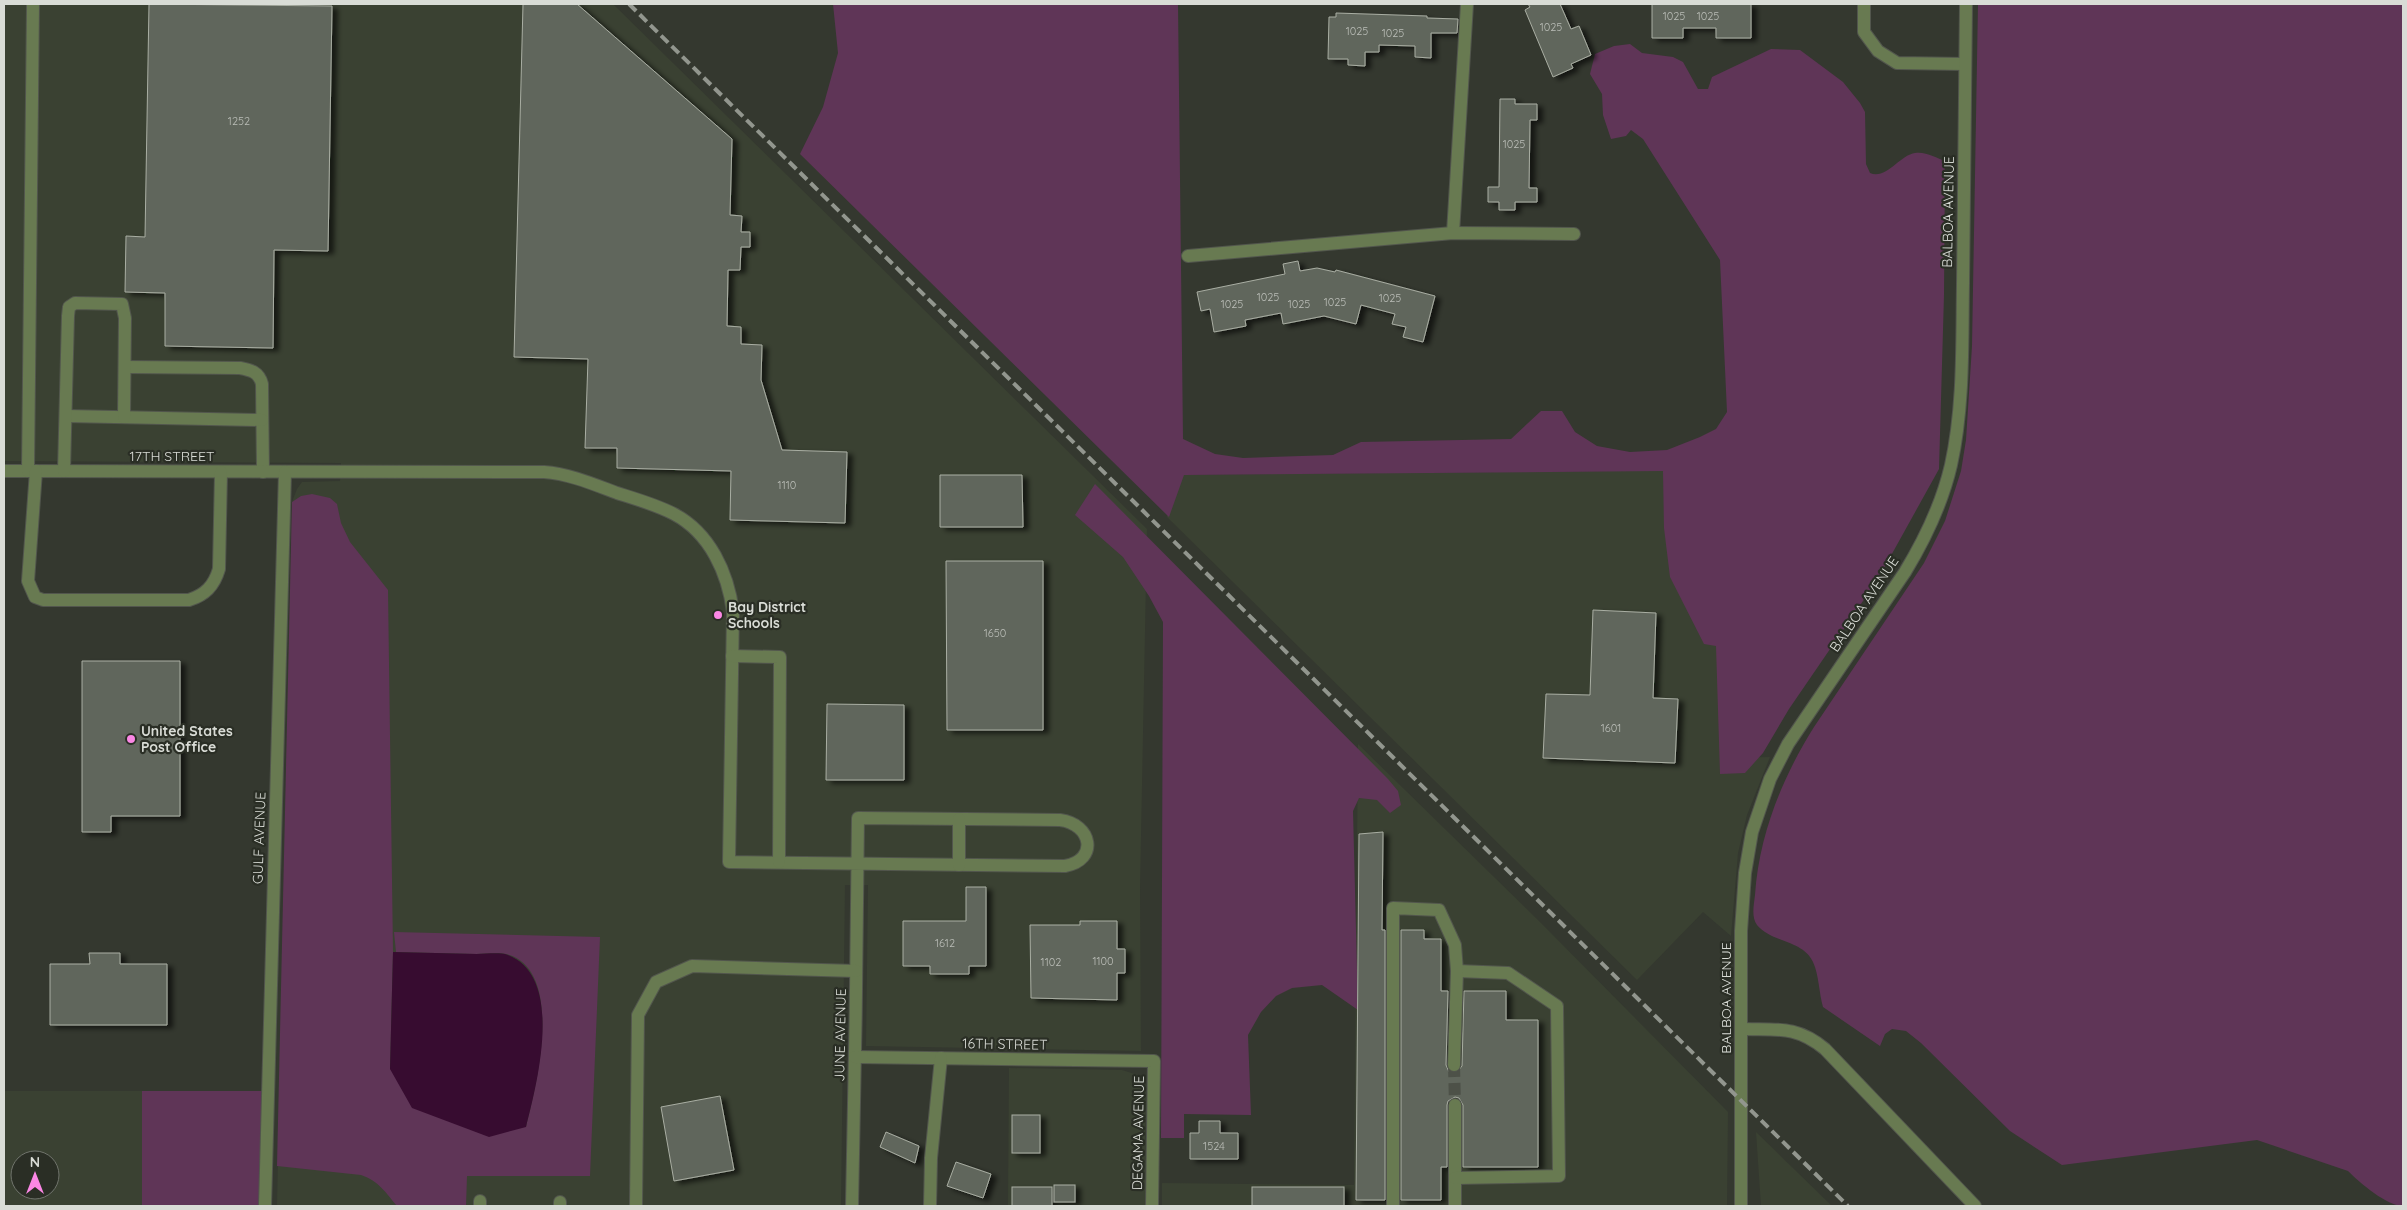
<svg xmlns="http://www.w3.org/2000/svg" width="2407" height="1210" viewBox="0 0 2407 1210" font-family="Quicksand,sans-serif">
<defs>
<filter id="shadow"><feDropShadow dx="5.5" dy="3" stdDeviation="2.5" flood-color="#0009"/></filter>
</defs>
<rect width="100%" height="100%" fill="#34382f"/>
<!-- built -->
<g fill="#3a4132" fill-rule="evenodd">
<polygon points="4,4 613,4 1147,529 1140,888 1141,1051 866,1046 868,885 845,885 841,1206 277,1206 292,502 297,489 302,482 340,481 341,463 4,461"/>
<polygon points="1732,470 1732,758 1770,757 1747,815 1738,853 1731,936 1703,912 1637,980 1167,517 1168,475"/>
<polygon points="1358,744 1541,923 1728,1112 1727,1206 1162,1206 1162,1183 1354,1185"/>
<polygon points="1009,1068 1122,1070 1141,1076 1146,1086 1145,1206 1008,1206"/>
<path d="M4,1091H142V1206H4ZM20,1160H50V1190H20Z"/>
<polygon points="1756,1132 1832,1206 1761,1206"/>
</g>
<!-- green -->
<g fill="#5f3557">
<path d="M833,4H1178L1183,439L1215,454L1243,458L1333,455L1361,442L1511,439L1541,411H1562L1575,432L1597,446L1630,452L1667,450L1700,437L1716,429L1727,412L1720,260L1643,139L1631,130L1626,136L1611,139L1603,115L1602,94L1590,74L1595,54L1614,46L1630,44L1642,53L1673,57L1683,62L1698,89H1708L1712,77L1771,49L1800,50L1843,82L1860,103L1865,112L1866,164L1870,173C1886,180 1900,155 1915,153C1925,151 1937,158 1945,161L1944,295L1939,469L1878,579L1789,709L1763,753L1745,773L1720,774L1716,646L1704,644L1670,577L1664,528L1663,471L1184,475L1169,517L800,154L823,107L838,53Z"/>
<path d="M1978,4H2403V1206C2387,1206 2360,1183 2348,1171L2257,1140L2062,1165L2010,1131L1921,1043L1906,1031L1892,1029L1885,1034L1880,1046L1823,1007C1819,993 1819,975 1813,962C1803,940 1772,943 1757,925C1751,917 1754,904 1755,895C1759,835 1782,778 1814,727L1924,563L1945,521L1961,471L1966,440L1972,346Z"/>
<polygon points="1095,484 1388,779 1398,791 1401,805 1390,813 1377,800 1359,798 1353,811 1358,1010 1322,985 1292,988 1276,996 1261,1012 1248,1035 1251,1115 1184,1114 1184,1138 1161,1138 1163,622 1149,596 1123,557 1075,515"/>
<path d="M312,494L330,498L337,504L341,523L350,542L388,590L393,952L390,1069L526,1127C536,1087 566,969 506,954C497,952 485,954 476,954C449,953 422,953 396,952L394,932L600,937L590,1176H467L466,1206H397C386,1193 379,1181 361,1175L277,1166L292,502L301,496Z"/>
<polygon points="142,1091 262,1091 260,1206 142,1206"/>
</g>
<!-- water -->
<path fill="#370c30" d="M393,952C421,953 449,953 477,954C487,954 499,952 508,955C565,977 537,1083 526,1127L489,1137L412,1108L390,1069Z"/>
<!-- building -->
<g fill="#61665c" stroke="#a9aea3" filter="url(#shadow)">
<polygon points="149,4 332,6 328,251 274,250 273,348 165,346 165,293 125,292 126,236 145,237"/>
<polygon points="523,4 577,4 732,139 730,215 742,216 741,232 750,232 750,247 741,247 740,270 728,270 727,326 741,327 741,344 762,345 761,380 782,450 847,452 845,523 730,520 731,471 617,468 617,448 585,448 588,359 514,357"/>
<polygon points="1528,4 1560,4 1571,29 1579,26 1591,55 1571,64 1573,68 1553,77 1525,10 1530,7"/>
<polygon points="1652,4 1751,4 1751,38 1716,38 1716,28 1683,28 1683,38 1652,38"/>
<polygon points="1336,13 1427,16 1427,18 1458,19 1457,33 1431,33 1431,58 1415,57 1415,46 1379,45 1379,52 1365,52 1365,66 1348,65 1348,59 1328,59 1329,17 1336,17"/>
<polygon points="1500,99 1515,99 1515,104 1537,104 1537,120 1530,120 1529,188 1537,188 1537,202 1515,202 1515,210 1499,210 1499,202 1488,202 1488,187 1499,187"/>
<polygon points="1298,261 1300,271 1317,268 1335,272 1336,270 1435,296 1423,342 1403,337 1406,327 1392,324 1395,314 1361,305 1356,324 1324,316 1283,324 1281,313 1245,320 1246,326 1214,332 1210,309 1201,311 1197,292 1285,274 1283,264"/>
<polygon points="940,475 1022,475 1023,527 940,527"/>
<polygon points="946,561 1043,561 1043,730 947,730"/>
<polygon points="1593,610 1656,613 1653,698 1678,699 1675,763 1543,758 1546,694 1590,695"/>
<polygon points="82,661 180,661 180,816 111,816 111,832 82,832"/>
<polygon points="827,704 904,705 904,780 826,780"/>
<polygon points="1383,832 1382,930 1385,930 1385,1200 1356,1200 1359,834"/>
<polygon points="966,887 986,887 986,966 969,966 969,974 930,974 930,966 903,966 903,921 966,921"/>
<polygon points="1080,921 1117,921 1117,949 1125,949 1125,973 1117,973 1117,1000 1031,998 1030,925 1080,925"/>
<polygon points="1401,930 1424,930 1424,939 1441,939 1441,991 1448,991 1446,1065 1449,1072 1457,1072 1462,1066 1464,991 1506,991 1506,1020 1538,1020 1538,1167 1463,1167 1463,1105 1459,1098 1455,1097 1448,1101 1447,1105 1447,1167 1441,1167 1441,1200 1401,1200"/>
<polygon points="89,953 120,953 120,964 167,964 167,1025 50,1025 50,964 90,964"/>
<polygon points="720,1096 734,1170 674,1181 661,1107"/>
<rect x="1012" y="1115" width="28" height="38"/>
<polygon points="1199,1121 1220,1121 1220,1133 1238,1133 1238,1159 1190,1159 1190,1133 1199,1133"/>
<polygon points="886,1132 919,1146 915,1163 880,1147"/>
<polygon points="956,1162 991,1174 983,1198 947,1186"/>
<rect x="1054" y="1185" width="21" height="17"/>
<rect x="1012" y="1187" width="40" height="19"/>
<rect x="1252" y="1187" width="92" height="19"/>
</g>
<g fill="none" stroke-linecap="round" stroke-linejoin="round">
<!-- minor-tunnel -->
<polyline stroke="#4d5148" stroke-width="12" stroke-dasharray="12 6" stroke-linecap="butt" points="1454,1065 1455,1105"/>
<defs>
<g id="minor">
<polyline points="1864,4 1864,32 1878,51 1897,63 1965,64"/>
<polyline points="1453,233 1467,4"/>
<polyline points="1188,256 1453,233 1574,234"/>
<path d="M125,367L240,368C251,370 259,372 262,384L263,472"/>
<polyline points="66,416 262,420"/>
<path d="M4,471L544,472C570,474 593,484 617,493C636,499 657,505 674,514C710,533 728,573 733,612L729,862L1065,866C1099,860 1092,824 1060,820L858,818C857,947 855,1077 852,1206"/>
<polyline points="28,471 33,4"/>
<path d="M36,471L28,581L35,597L43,600H189C205,595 214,586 219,569L221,472"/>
<polyline points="64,471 68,316 69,307 75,303 122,304 125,318 124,417"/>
<polyline points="732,656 780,657 779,862"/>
<polyline points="959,865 959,819"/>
<path d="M1741,1029C1777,1030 1796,1025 1825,1049L1975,1206"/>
<polyline points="855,1057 1154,1061 1152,1206"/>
<polyline points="1455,1105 1455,1206"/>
<polyline points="1455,1178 1559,1176 1557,1006 1508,973 1457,971"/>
<polyline points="480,1201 480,1206"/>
<polyline points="265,1206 285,472"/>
<polyline points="560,1206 560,1202"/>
<polyline points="636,1206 638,1015 656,982 692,966 856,971"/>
<polyline points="930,1206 931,1158 941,1058"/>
<polyline points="1393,1206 1393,908 1439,910 1455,945 1457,971 1454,1065"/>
<path d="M1741,1206V931L1745,873L1752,832L1770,779L1788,744L1905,572C1925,539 1942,504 1951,465C1964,406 1962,344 1963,284C1964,191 1965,97 1966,4"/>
</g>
</defs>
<!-- minor casing -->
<use href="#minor" stroke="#52564d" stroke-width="14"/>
<!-- minor -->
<use href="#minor" stroke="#687a51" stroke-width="12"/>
<!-- rail -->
<polyline stroke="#92968e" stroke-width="4" stroke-dasharray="10 5" stroke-linecap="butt" points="629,4 1848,1206"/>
</g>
<!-- markers -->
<g fill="#fb87e5" stroke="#2a2e25" stroke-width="2">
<circle cx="718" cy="615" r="5"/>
<circle cx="131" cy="739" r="5"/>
</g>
<g text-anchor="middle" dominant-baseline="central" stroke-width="4.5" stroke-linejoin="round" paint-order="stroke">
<!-- number labels -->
<g font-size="11" fill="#bbbeb8">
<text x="1674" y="16">1025</text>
<text x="1708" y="16">1025</text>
<text x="1551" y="27">1025</text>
<text x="1357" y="31">1025</text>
<text x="1393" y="33">1025</text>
<text x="239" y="121">1252</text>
<text x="1514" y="144">1025</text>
<text x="1268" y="297">1025</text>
<text x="1390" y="298">1025</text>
<text x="1335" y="302">1025</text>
<text x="1232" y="304">1025</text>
<text x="1299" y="304">1025</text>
<text x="787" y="485">1110</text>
<text x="995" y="633">1650</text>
<text x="1611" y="728">1601</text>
<text x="945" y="943">1612</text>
<text x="1103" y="961">1100</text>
<text x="1051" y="962">1102</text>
<text x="1214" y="1146">1524</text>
</g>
<!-- street labels -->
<g font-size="14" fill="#d9dcd6" stroke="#2a2e25">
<text transform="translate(1948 212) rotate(-89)">BALBOA AVENUE</text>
<text x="172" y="456">17TH STREET</text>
<text transform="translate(1864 604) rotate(-56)">BALBOA AVENUE</text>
<text transform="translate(259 838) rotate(-88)">GULF AVENUE</text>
<text transform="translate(1726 998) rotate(-90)">BALBOA AVENUE</text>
<text transform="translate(840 1035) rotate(-89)">JUNE AVENUE</text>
<text transform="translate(1005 1044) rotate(1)">16TH STREET</text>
<text transform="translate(1138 1133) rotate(-89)">DEGAMA AVENUE</text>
</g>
<!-- poi labels -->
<g font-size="14" font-weight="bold" fill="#d9dcd6" stroke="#2a2e25" text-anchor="start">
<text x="728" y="607">Bay District<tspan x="728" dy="16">Schools</tspan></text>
<text x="141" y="731">United States<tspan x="141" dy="16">Post Office</tspan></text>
</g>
</g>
<!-- border -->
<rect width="2407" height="1210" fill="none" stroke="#d9dcd6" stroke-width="10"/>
<!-- north arrow -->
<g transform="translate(35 1175)"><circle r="24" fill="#2a2e25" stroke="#70746c"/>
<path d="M0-4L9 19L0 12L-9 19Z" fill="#fb87e5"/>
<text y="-8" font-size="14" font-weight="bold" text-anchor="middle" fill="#d9dcd6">N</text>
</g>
</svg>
